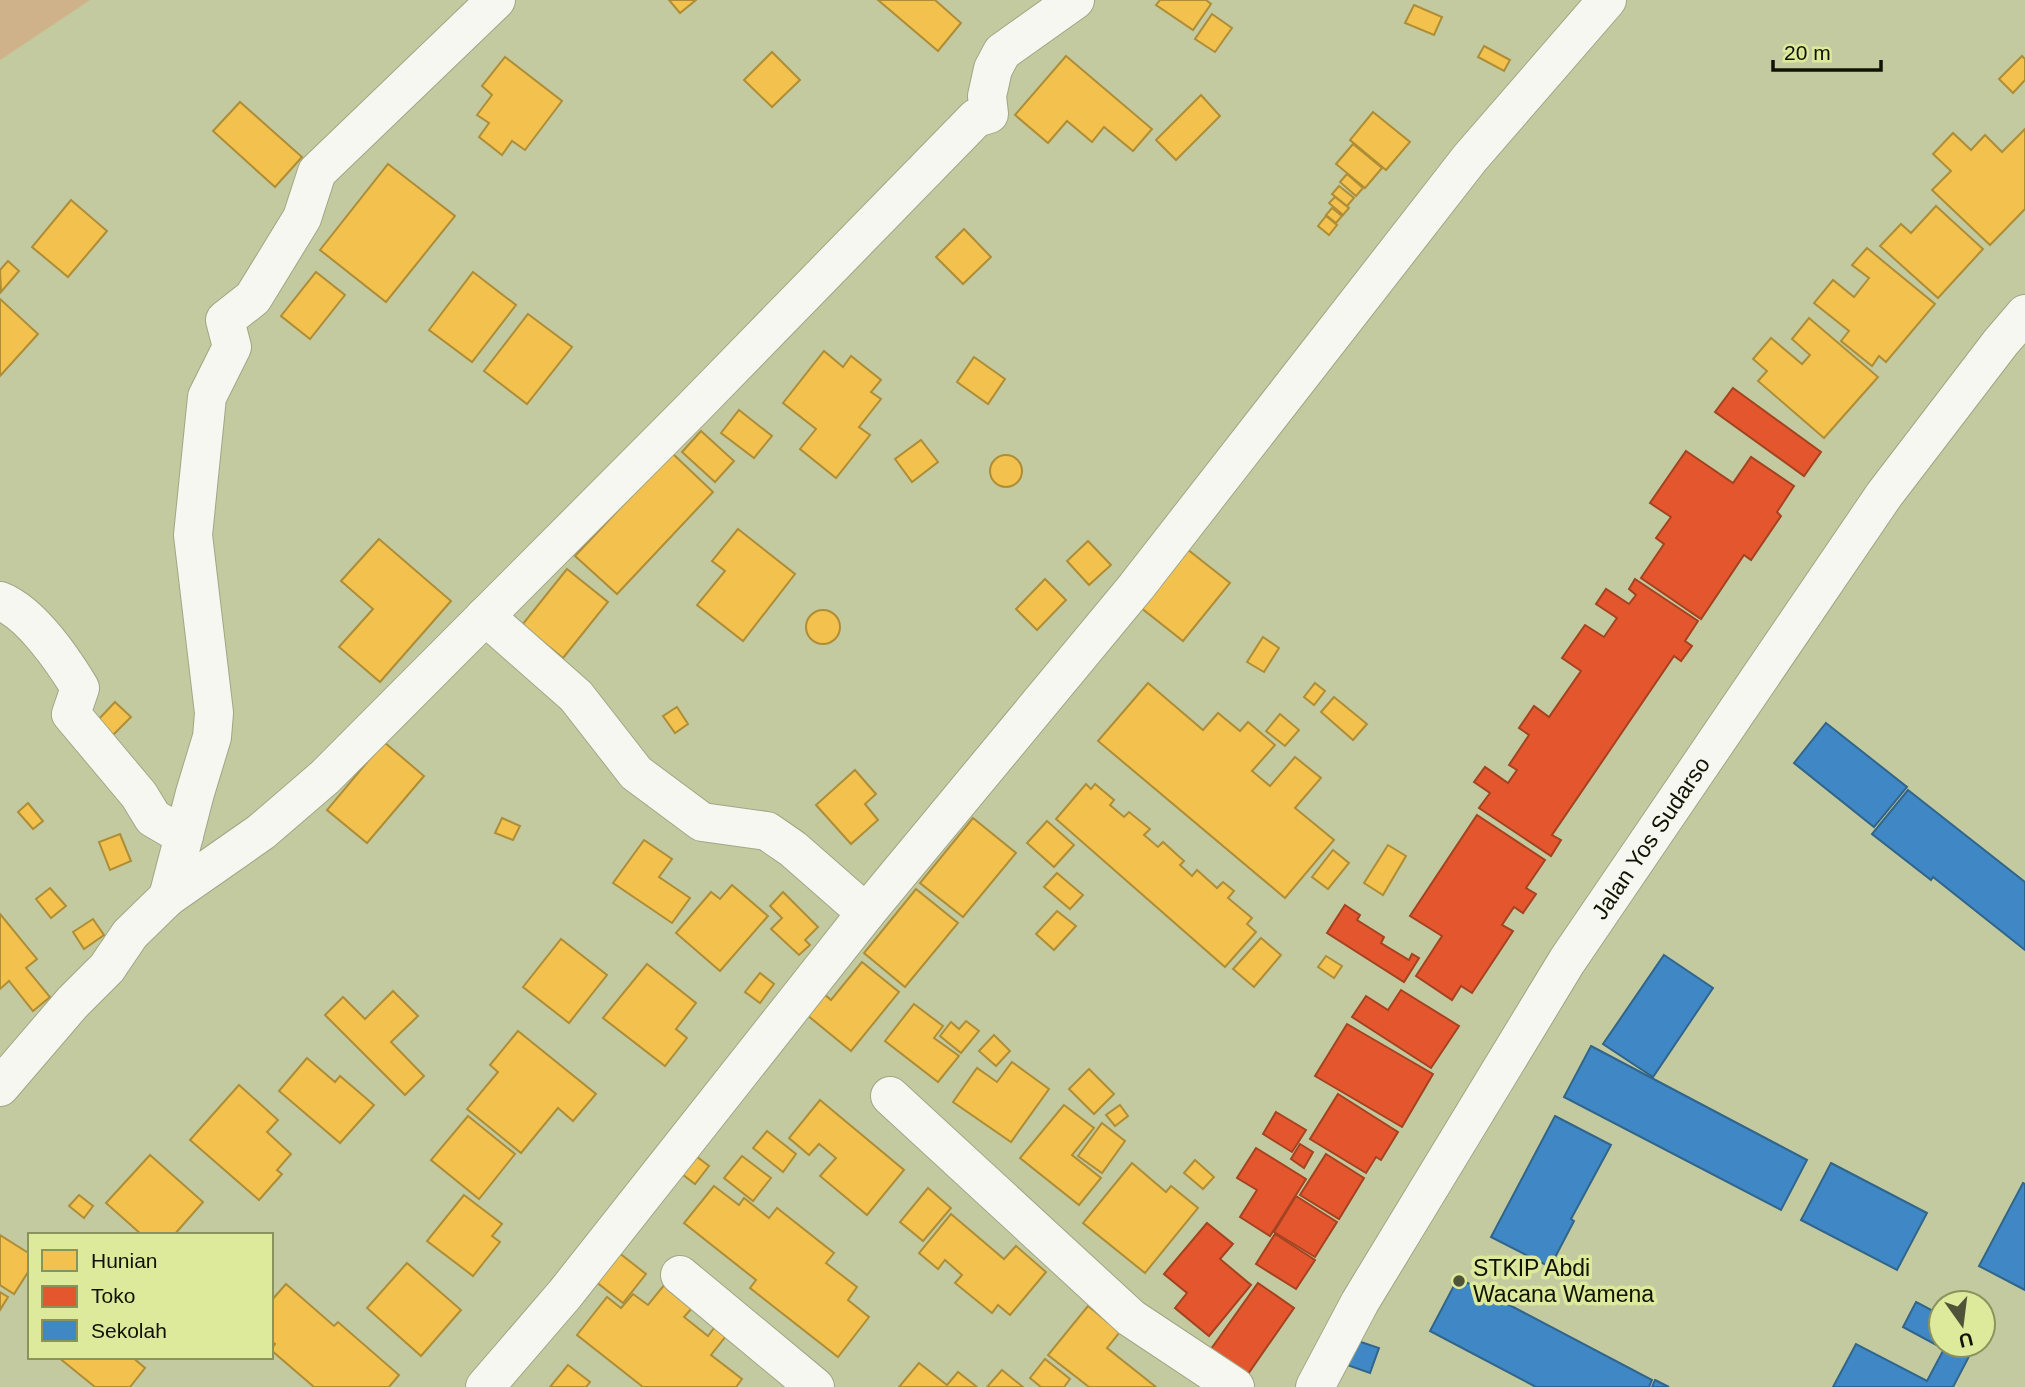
<svg xmlns="http://www.w3.org/2000/svg" width="2025" height="1387" viewBox="0 0 2025 1387" font-family="Helvetica,sans-serif">
<rect width="100%" height="100%" fill="#c3caa0"/>
<!-- green -->
<polygon fill="#cfb289" points="0,0 90,0 0,60"/>
<!-- homes -->
<g fill="#f2c14e" stroke="#ae8d37" stroke-width="2">
<polygon points="669,0 696,0 680,13"/>
<polygon points="878,0 935,0 961,23 938,51"/>
<polygon points="1160,0 1206,0 1211,4 1193,30 1156,5"/>
<polygon points="1414,5 1442,17 1434,35 1405,23"/>
<polygon points="1212,14 1232,28 1215,52 1195,39"/>
<polygon points="1484,46 1510,60 1504,71 1478,57"/>
<polygon points="772,52 800,80 772,107 744,80"/>
<polygon points="1066,56 1152,129 1133,151 1104,127 1092,142 1067,121 1048,143 1015,115"/>
<polygon points="2022,56 2025,59 2025,80 2013,93 1999,79"/>
<polygon points="505,57 562,101 525,150 512,141 502,155 479,137 489,123 477,115 492,95 482,86"/>
<polygon points="1201,95 1220,116 1176,160 1156,140"/>
<polygon points="240,102 302,157 275,187 213,131"/>
<polygon points="1373,112 1410,142 1386,170 1350,140"/>
<polygon points="2025,129 2025,209 1990,245 1932,190 1951,171 1933,154 1953,133 1971,150 1985,135 2002,152"/>
<polygon points="1353,144 1382,168 1365,188 1336,164"/>
<polygon points="388,164 455,216 386,302 320,250"/>
<polygon points="1347,174 1363,188 1356,196 1340,182"/>
<polygon points="1339,186 1354,198 1347,206 1332,194"/>
<polygon points="1335,197 1349,208 1343,215 1329,203"/>
<polygon points="71,200 107,231 68,277 32,247"/>
<polygon points="1936,206 1983,249 1938,298 1880,246 1901,224 1911,233"/>
<polygon points="1332,208 1342,216 1336,223 1326,215"/>
<polygon points="1326,216 1337,225 1329,235 1318,226"/>
<polygon points="964,229 991,257 963,284 936,257"/>
<polygon points="1867,248 1935,304 1886,362 1879,356 1872,366 1841,341 1849,331 1814,303 1833,280 1854,297 1869,278 1852,265"/>
<polygon points="8,261 19,271 1,292 0,270"/>
<polygon points="316,272 345,295 310,339 281,316"/>
<polygon points="473,272 516,305 472,362 429,330"/>
<polygon points="0,299 38,334 0,376"/>
<polygon points="528,314 572,347 527,404 484,371"/>
<polygon points="1809,318 1878,377 1824,438 1758,381 1767,371 1753,359 1771,338 1802,364 1810,355 1792,339"/>
<polygon points="824,351 843,367 851,356 881,380 871,392 881,399 859,427 870,435 836,478 800,449 816,429 783,403"/>
<polygon points="974,357 1005,379 988,404 957,382"/>
<polygon points="739,410 772,436 754,458 721,433"/>
<polygon points="701,431 734,461 715,482 682,452"/>
<polygon points="921,440 938,462 912,482 895,459"/>
<polygon points="672,453 713,492 617,594 575,556"/>
<circle cx="1006" cy="471" r="16"/>
<polygon points="738,529 795,574 743,641 697,605 725,571 712,561"/>
<polygon points="379,539 451,601 380,682 339,647 373,609 341,581"/>
<polygon points="1088,541 1111,565 1089,585 1067,561"/>
<polygon points="1187,549 1230,583 1183,641 1140,607"/>
<polygon points="567,569 608,602 563,658 522,625"/>
<polygon points="1045,579 1066,600 1037,630 1016,609"/>
<circle cx="823" cy="627" r="17"/>
<polygon points="1263,637 1279,648 1264,672 1247,662"/>
<polygon points="1148,683 1203,730 1218,713 1240,731 1248,722 1275,745 1252,771 1270,786 1295,757 1321,778 1295,808 1334,840 1285,898 1098,741"/>
<polygon points="1315,683 1325,691 1314,705 1304,697"/>
<polygon points="1334,697 1367,724 1353,740 1321,712"/>
<polygon points="115,702 131,717 112,736 97,721"/>
<polygon points="677,707 688,724 675,733 663,716"/>
<polygon points="1280,714 1299,730 1285,746 1266,731"/>
<polygon points="384,742 424,776 367,843 327,810"/>
<polygon points="855,770 876,794 865,804 878,820 851,844 816,805"/>
<polygon points="1086,784 1091,789 1095,784 1114,800 1110,805 1124,817 1129,812 1150,829 1144,835 1158,847 1163,842 1184,861 1180,865 1192,876 1197,870 1217,888 1223,882 1234,891 1228,898 1252,918 1247,924 1256,932 1225,967 1056,819"/>
<polygon points="28,803 43,821 33,829 18,812"/>
<polygon points="502,818 520,826 513,840 495,833"/>
<polygon points="973,818 1016,853 963,917 920,883"/>
<polygon points="1047,821 1074,845 1054,867 1027,843"/>
<polygon points="120,834 131,861 110,870 99,842"/>
<polygon points="644,840 672,859 659,877 690,898 672,923 613,883"/>
<polygon points="1388,845 1406,856 1383,895 1364,883"/>
<polygon points="1333,850 1349,863 1328,889 1312,877"/>
<polygon points="1057,873 1083,895 1070,909 1044,887"/>
<polygon points="732,885 768,916 720,971 676,933 711,892 720,899"/>
<polygon points="50,888 66,906 51,918 36,899"/>
<polygon points="916,889 958,923 905,987 864,953"/>
<polygon points="783,892 818,927 805,940 810,945 799,955 771,929 782,918 770,906"/>
<polygon points="1057,911 1076,926 1054,950 1036,934"/>
<polygon points="0,914 37,959 26,968 50,997 33,1011 9,981 0,989"/>
<polygon points="93,919 104,935 84,949 73,932"/>
<polygon points="1261,938 1281,955 1254,987 1233,969"/>
<polygon points="561,939 607,975 569,1023 523,987"/>
<polygon points="1326,956 1342,966 1334,978 1318,967"/>
<polygon points="862,962 899,992 851,1051 807,1015 824,994 831,1000"/>
<polygon points="647,964 696,1003 676,1029 687,1038 665,1066 603,1018"/>
<polygon points="760,973 774,984 760,1003 745,992"/>
<polygon points="393,991 418,1016 391,1042 424,1076 405,1095 325,1015 343,997 365,1019"/>
<polygon points="914,1004 943,1026 934,1038 959,1056 938,1082 885,1041"/>
<polygon points="966,1021 979,1031 961,1053 940,1036 951,1022 959,1029"/>
<polygon points="518,1031 596,1094 573,1121 558,1108 521,1153 467,1109 498,1072 490,1065"/>
<polygon points="994,1035 1010,1051 996,1066 979,1051"/>
<polygon points="307,1058 335,1082 340,1076 374,1105 340,1143 279,1091"/>
<polygon points="1012,1062 1049,1089 1011,1142 953,1102 977,1068 997,1082"/>
<polygon points="1089,1069 1114,1094 1094,1114 1069,1089"/>
<polygon points="239,1085 278,1120 267,1132 291,1154 277,1170 282,1174 259,1200 190,1140"/>
<polygon points="820,1100 904,1170 867,1215 820,1176 836,1158 819,1144 809,1155 789,1138"/>
<polygon points="1064,1105 1094,1128 1072,1155 1101,1178 1079,1205 1020,1158"/>
<polygon points="1120,1105 1128,1116 1115,1126 1106,1115"/>
<polygon points="468,1116 515,1154 479,1199 431,1160"/>
<polygon points="1102,1123 1125,1141 1102,1173 1078,1156"/>
<polygon points="767,1131 796,1154 783,1172 753,1148"/>
<polygon points="692,1153 709,1166 695,1184 678,1171"/>
<polygon points="150,1155 203,1202 174,1235 142,1235 106,1203"/>
<polygon points="742,1156 771,1178 753,1201 724,1178"/>
<polygon points="1195,1160 1214,1177 1203,1189 1184,1173"/>
<polygon points="1132,1163 1166,1192 1171,1186 1198,1208 1145,1273 1083,1223"/>
<polygon points="714,1186 739,1205 744,1198 769,1218 777,1208 834,1253 826,1263 857,1287 848,1300 869,1317 838,1357 750,1288 756,1280 684,1223"/>
<polygon points="928,1188 951,1208 923,1241 900,1222"/>
<polygon points="79,1195 93,1206 84,1218 69,1206"/>
<polygon points="464,1195 502,1224 492,1236 500,1242 473,1276 427,1241"/>
<polygon points="951,1214 1004,1259 1016,1246 1046,1272 1010,1315 998,1305 992,1313 955,1283 962,1275 945,1260 938,1269 919,1253"/>
<polygon points="0,1235 30,1254 30,1269 14,1294 0,1285"/>
<polygon points="618,1252 646,1274 623,1303 595,1281"/>
<polygon points="407,1263 461,1310 421,1356 367,1308"/>
<polygon points="286,1284 334,1326 338,1322 399,1375 389,1387 314,1387 271,1350 275,1344 271,1341 271,1301"/>
<polygon points="665,1284 693,1307 684,1317 708,1336 714,1328 726,1336 711,1355 742,1379 736,1387 643,1387 577,1335 607,1297 621,1308 633,1294 648,1305"/>
<polygon points="0,1292 8,1297 0,1310"/>
<polygon points="1088,1306 1120,1332 1107,1348 1156,1387 1089,1387 1048,1355"/>
<polygon points="58,1357 132,1357 145,1368 130,1387 95,1387"/>
<polygon points="1045,1359 1070,1379 1064,1387 1041,1387 1030,1378"/>
<polygon points="919,1363 947,1385 958,1372 977,1387 899,1387"/>
<polygon points="568,1365 590,1382 586,1387 550,1387"/>
<polygon points="1002,1370 1023,1387 987,1387"/>
</g>
<!-- shops -->
<g fill="#e4572e" stroke="#a44320" stroke-width="2">
<polygon points="1733,388 1821,452 1804,476 1715,412"/>
<polygon points="1686,451 1733,483 1751,457 1794,486 1777,512 1781,516 1751,560 1744,555 1701,619 1641,578 1664,544 1656,538 1671,517 1650,503"/>
<polygon points="1635,579 1698,621 1685,641 1692,646 1681,661 1674,656 1552,835 1561,840 1551,856 1479,808 1490,793 1474,782 1485,767 1508,783 1517,770 1509,765 1529,735 1519,728 1534,706 1549,717 1581,671 1562,658 1585,625 1604,637 1617,618 1596,604 1606,589 1629,604 1636,595 1629,589"/>
<polygon points="1477,815 1545,860 1526,888 1536,894 1523,913 1514,907 1502,925 1513,931 1472,993 1461,986 1452,1000 1416,976 1442,936 1410,916"/>
<polygon points="1345,905 1360,915 1357,920 1384,937 1381,943 1409,960 1412,954 1419,958 1404,982 1327,933"/>
<polygon points="1401,990 1459,1026 1431,1068 1352,1017 1366,996 1388,1010"/>
<polygon points="1347,1024 1433,1074 1402,1127 1315,1076"/>
<polygon points="1338,1094 1398,1132 1381,1160 1376,1157 1366,1173 1310,1139"/>
<polygon points="1276,1112 1306,1130 1292,1152 1263,1134"/>
<polygon points="1300,1144 1313,1152 1304,1168 1291,1159"/>
<polygon points="1256,1148 1306,1179 1270,1236 1240,1217 1257,1190 1237,1178"/>
<polygon points="1326,1154 1364,1178 1339,1219 1300,1195"/>
<polygon points="1296,1196 1337,1222 1315,1257 1274,1232"/>
<polygon points="1207,1223 1233,1244 1220,1259 1251,1285 1209,1336 1175,1308 1187,1293 1164,1274"/>
<polygon points="1275,1234 1315,1260 1296,1289 1256,1264"/>
<polygon points="1258,1283 1294,1308 1248,1374 1211,1349"/>
</g>
<!-- schools -->
<g fill="#3f88c5" stroke="#31658a" stroke-width="2">
<polygon points="1826,723 1907,787 1874,827 1794,763"/>
<polygon points="1908,790 2025,882 2025,950 1933,877 1931,880 1872,834"/>
<polygon points="1664,955 1713,988 1653,1077 1603,1044"/>
<polygon points="1591,1046 1807,1160 1781,1210 1564,1097"/>
<polygon points="1555,1116 1611,1145 1571,1219 1574,1221 1550,1267 1491,1237"/>
<polygon points="1831,1163 1927,1213 1897,1270 1801,1220"/>
<polygon points="2023,1183 2025,1184 2025,1290 1979,1266"/>
<polygon points="1458,1278 1652,1380 1649,1387 1536,1387 1430,1331"/>
<polygon points="1916,1302 1941,1315 1941,1345 1975,1345 1953,1387 1833,1387 1856,1344 1927,1381 1944,1349 1903,1327"/>
<polygon points="1355,1340 1379,1348 1370,1373 1347,1365"/>
<polygon points="1655,1380 1669,1387 1652,1387"/>
</g>
<g fill="none" stroke-linecap="round" stroke-linejoin="round">
<defs>
<g id="minor">
<path d="M0,601C31,613 63,660 80,688L71,714L139,795L153,818L184,836"/>
<polyline points="485,616 576,696 636,773 702,822 767,831 793,849 866,913"/>
<polyline points="168,897 195,793 212,737 214,713 193,535 207,397 232,347 225,320 253,298 302,218 317,172 496,0"/>
<polyline points="0,1087 72,1003 107,968 130,934 168,897 261,832 325,777 693,408 976,118 989,114 987,96 993,69 1002,52 1075,0"/>
<polyline points="890,1096 1131,1318 1235,1387"/>
<polyline points="680,1275 815,1387"/>
<polyline points="485,1387 565,1294 866,913 1136,587 1470,158 1607,0"/>
</g>
<g id="major">
<path id="s1" d="M1315,1387L1360,1302L1567,961L1884,495L2001,342L2025,314"/>
</g>
</defs>
<!-- minor casing -->
<use href="#minor" stroke="#a1a684" stroke-width="40"/>
<!-- major casing -->
<use href="#major" stroke="#a1a684" stroke-width="40"/>
<!-- minor -->
<use href="#minor" stroke="#f6f7f1" stroke-width="38"/>
<!-- major -->
<use href="#major" stroke="#f6f7f1" stroke-width="38"/>
</g>
<!-- markers -->
<circle fill="#4f5338" stroke="#dde99b" stroke-width="2.5" cx="1459" cy="1281" r="7"/>
<g text-anchor="middle" dominant-baseline="central" stroke-width="7" stroke-linejoin="round" paint-order="stroke">
<!-- street labels -->
<g font-size="23" fill="#101300" stroke="#dde99b">
<text stroke="none"><textPath href="#s1" startOffset="644">Jalan Yos Sudarso</textPath></text>
</g>
<!-- poi labels -->
<g font-size="23" fill="#101300" stroke="#dde99b" text-anchor="start">
<text x="1473" y="1268">STKIP Abdi<tspan x="1473" dy="26">Wacana Wamena</tspan></text>
</g>
</g>
<!-- legend -->
<rect x="28" y="1233" width="245" height="126" fill="#dde99b" stroke="#8b935d" stroke-width="2"/>
<rect x="42" y="1250" width="35" height="21" fill="#f2c14e" stroke="#8b935d" stroke-width="2"/>
<text x="91" y="1268" font-size="21" fill="#101300">Hunian</text>
<rect x="42" y="1286" width="35" height="21" fill="#e4572e" stroke="#8b935d" stroke-width="2"/>
<text x="91" y="1303" font-size="21" fill="#101300">Toko</text>
<rect x="42" y="1320" width="35" height="21" fill="#3f88c5" stroke="#8b935d" stroke-width="2"/>
<text x="91" y="1338" font-size="21" fill="#101300">Sekolah</text>
<!-- north arrow -->
<g transform="translate(1962 1324) rotate(166)"><circle r="33" fill="#dde99b" stroke="#8b935d" stroke-width="2"/>
<path d="M0-5L12 26L0 18L-12 26Z" fill="#4f5338"/>
<text y="-10" font-size="19" font-weight="bold" text-anchor="middle" fill="#101300">U</text>
</g>
<!-- scale -->
<path d="M1773 60v10h108v-10" fill="none" stroke="#101300" stroke-width="3.5"/>
<text x="1784" y="60" font-size="21" fill="#101300" stroke="#dde99b" stroke-width="5" paint-order="stroke">20 m</text>
</svg>
